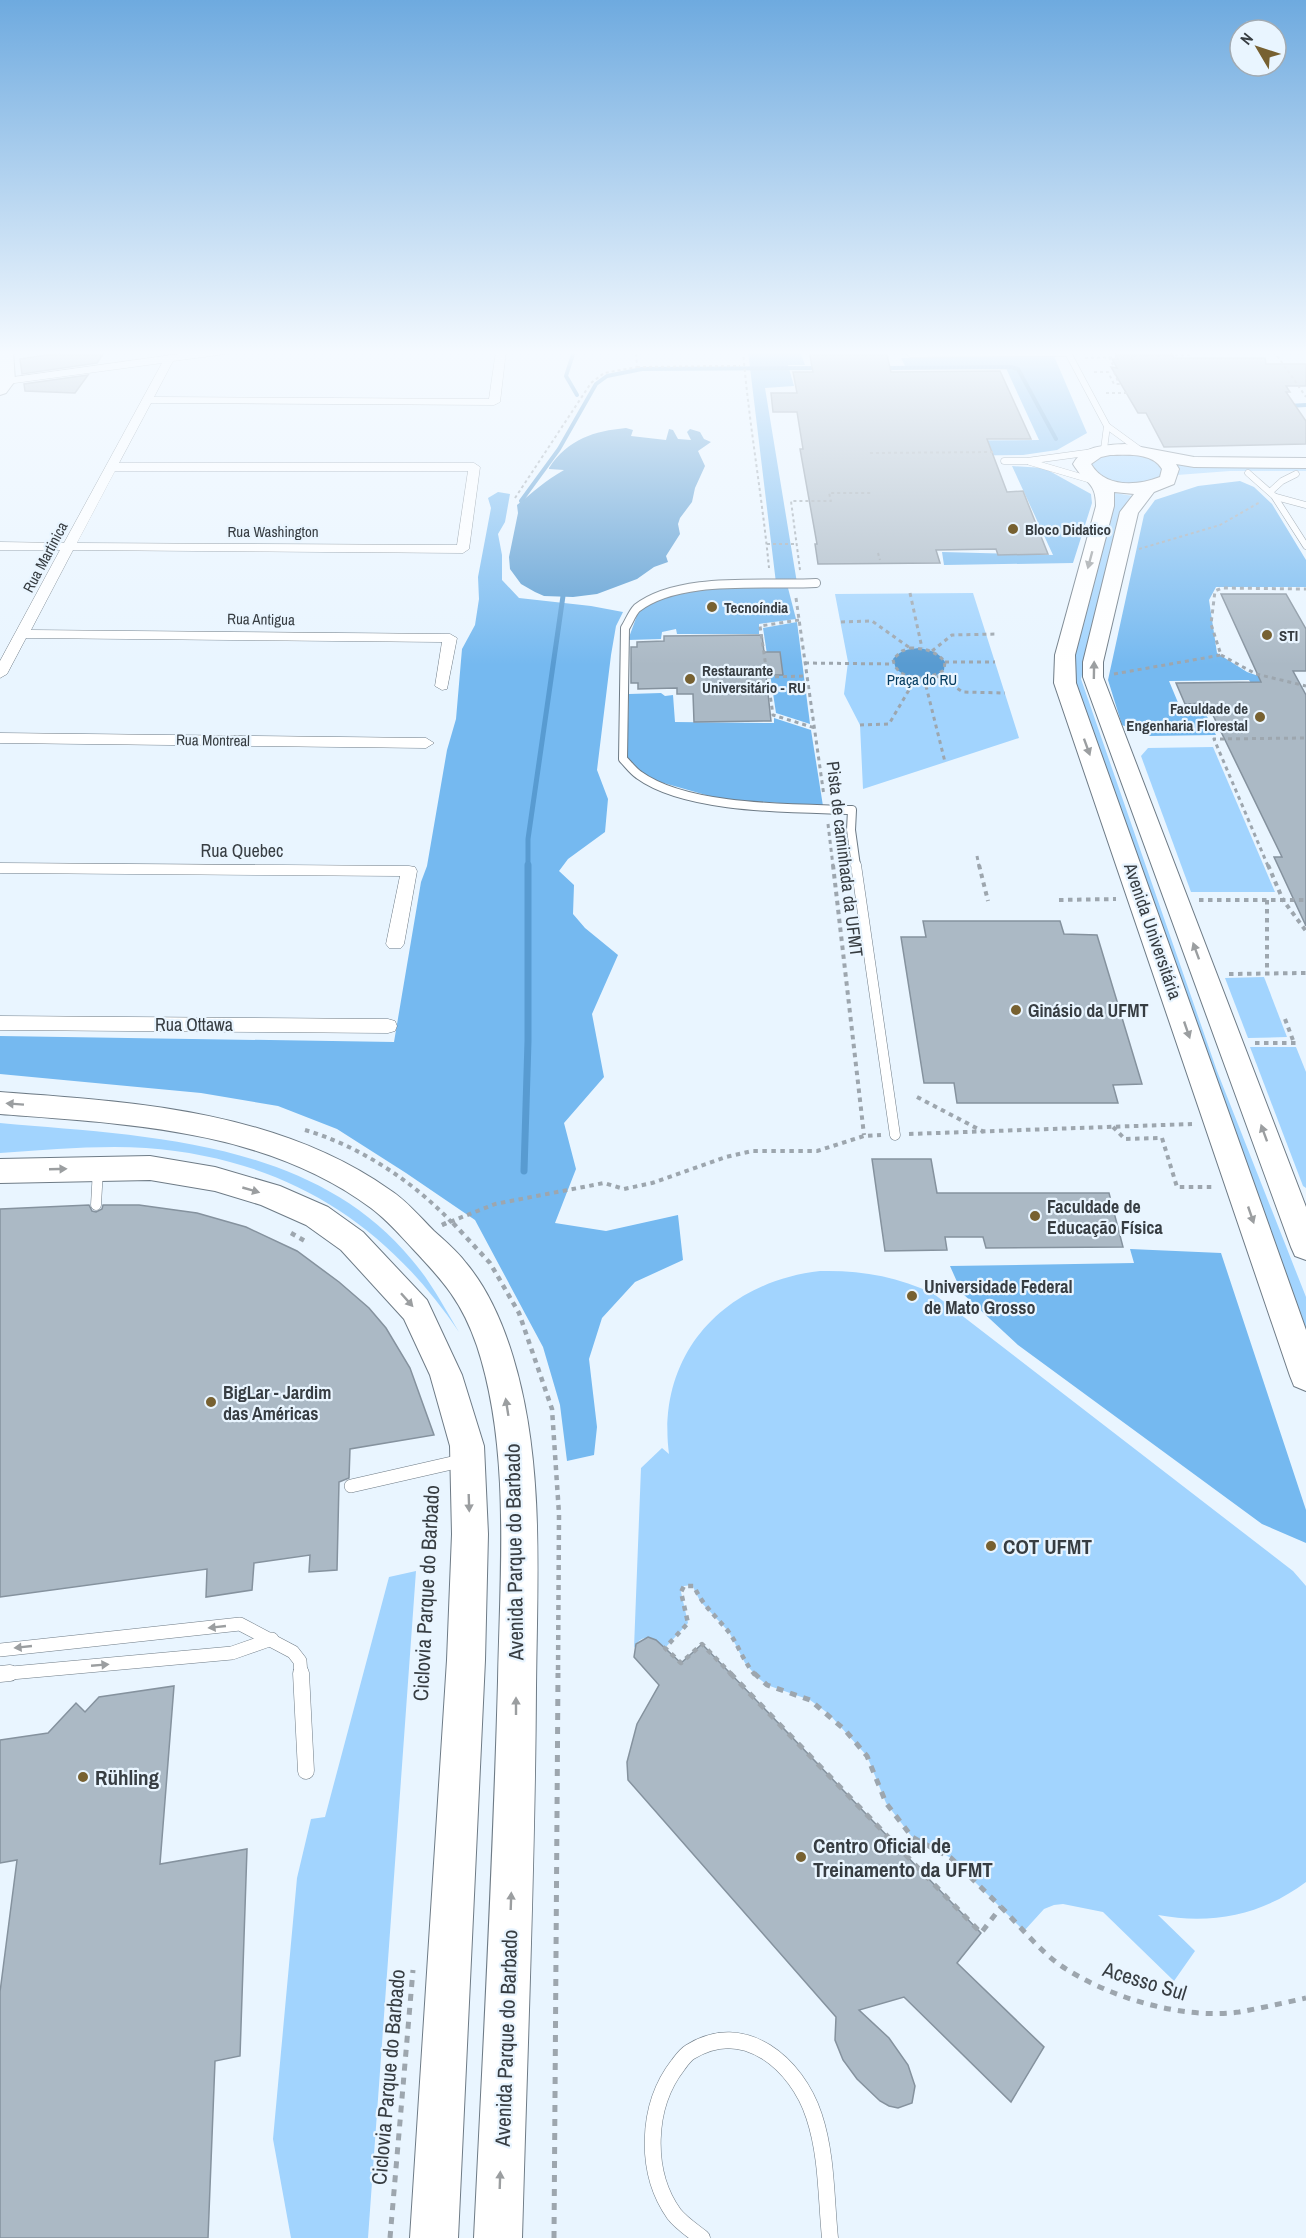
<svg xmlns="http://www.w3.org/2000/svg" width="1306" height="2238" viewBox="0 0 1306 2238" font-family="'Archivo Narrow',sans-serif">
<rect width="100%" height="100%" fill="#e9f5ff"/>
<!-- green -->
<g fill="#a2d4fe">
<path d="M1128,452C1142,456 1162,458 1164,474L1154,483C1128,484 1107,489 1090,465L1098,456Z"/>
<polygon points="1172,463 1193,466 1306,467 1306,471 1230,471 1177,475 1178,472"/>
<polygon points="1115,493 1133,496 1121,511 1081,679 1217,1071 1306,1297 1306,1349 1068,674"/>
<polygon points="973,593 1019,738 863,789 860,725 844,694 848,662 835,594"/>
<polygon points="1213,747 1275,892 1191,892 1141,756 1148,748"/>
<polygon points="1264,977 1287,1037 1248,1038 1225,978"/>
<polygon points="1296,1047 1306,1072 1306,1188 1303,1186 1250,1047"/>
<path d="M0,1123C144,1136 312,1139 412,1260C431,1282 444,1307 459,1332C383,1219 281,1158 146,1148C98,1145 48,1150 0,1153Z"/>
<path d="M820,1271C860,1270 897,1276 934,1294L1293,1571L1306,1586V1882C1262,1915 1212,1925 1158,1915L1195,1951L1174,1981L1103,1912L1063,1904L1054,1905L1044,1909L1024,1931L951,1858L912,1837L886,1803L867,1756L829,1714L810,1700L767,1685L757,1677L745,1663L729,1632L700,1601L692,1585L684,1586L681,1592L688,1623L665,1648C654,1638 642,1632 634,1648L641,1468L662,1448L669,1454C656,1355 723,1282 820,1271Z"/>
<polygon points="416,1571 368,2238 291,2238 273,2139 297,1878 311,1819 325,1817 389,1577"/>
</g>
<!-- forest -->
<g fill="#75b9f0">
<polygon points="748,351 800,351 805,365 788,365 794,386 765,388 797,583 776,583"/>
<polygon points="1054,356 1087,433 1057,450 1023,455 874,457 872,441 1039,440 1005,366 905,366 901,358"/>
<polygon points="1012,466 1044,468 1091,494 1092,503 1073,563 944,565 942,552 1053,555"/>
<polygon points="1240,481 1254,487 1272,504 1306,560 1306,587 1216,587 1209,600 1217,653 1247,672 1270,680 1258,694 1249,680 1169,681 1179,705 1202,706 1216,735 1148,736 1122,725 1108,680 1144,515 1155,500 1198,486"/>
<polygon points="498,492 510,494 505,522 498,534 502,555 502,580 519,598 591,606 623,612 616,626 611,655 597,770 608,799 605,832 568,859 559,871 574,885 573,914 585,928 618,955 592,1014 604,1077 564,1123 576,1169 555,1223 606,1231 678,1215 683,1260 635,1282 602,1318 589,1359 597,1427 594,1455 567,1461 560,1405 543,1347 475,1220 406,1173 337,1129 278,1106 201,1093 0,1074 0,1036 394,1042 421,882 427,866 447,750 456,719 462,649 475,625 479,599 478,577 491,508 488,498"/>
<polygon points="712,588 788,588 796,619 759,624 759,634 677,634 676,629 662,632 661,639 628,640 639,610 656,599"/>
<polygon points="797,622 810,724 776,713 763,628"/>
<polygon points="661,693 665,696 673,695 675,722 774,723 774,718 811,730 823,806 720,799 660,782 631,767 627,757 629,694"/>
<polygon points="1130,1249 1221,1253 1306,1510 1306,1543 1262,1524 1018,1345 962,1293 950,1266 1134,1263"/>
</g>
<!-- water -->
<g fill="#589bd1">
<path d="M626,428L633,430L631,436L666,440L669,429L673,430L678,439L691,440L687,432L690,429L700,432L704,439L711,442L698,451L705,466L695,488L692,502L680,518L678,524L680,534L666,556L668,562L654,567L637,579L597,594L573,597L544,596L535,592L521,584L510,569L509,557L518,513L517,505C532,493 546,480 564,470L549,469V468C568,439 594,431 626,428Z"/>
<path d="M919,648C930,650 939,652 945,662L944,670C931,682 909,680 896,669L893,659C900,650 909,649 919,648Z"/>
</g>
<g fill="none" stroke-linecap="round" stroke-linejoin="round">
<!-- stream-far2 -->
<g stroke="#589bd1" stroke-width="4">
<polyline points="574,351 566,376 577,395"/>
<polyline points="882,368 1011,367 1018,369 1056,439"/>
<polyline points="1288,406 1306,405"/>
<polyline points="525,507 521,501 559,449 596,384 607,376 642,369 819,368"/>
</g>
<!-- stream-far1 -->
<polyline stroke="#589bd1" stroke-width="5" points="528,866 528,839 563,596 560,588"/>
<!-- stream -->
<polyline stroke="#589bd1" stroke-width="7" points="524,1171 528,1041 528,865"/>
</g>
<!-- building -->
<g fill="#abb9c5" stroke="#85929e" stroke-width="1.5">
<polygon points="74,351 105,351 97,363 22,374 20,359"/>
<polygon points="809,351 886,351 891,372 1000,371 1031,439 987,439 1007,492 1023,491 1048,554 998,555 996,549 936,550 940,563 818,564 815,544 817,544 800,449 803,449 797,412 773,412 771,393 797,393 793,372 813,372"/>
<polygon points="1114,351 1170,351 1174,358 1265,358 1266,364 1306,364 1306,386 1286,386 1290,392 1286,392 1306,421 1306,444 1164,447 1146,413 1138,413 1111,367 1117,368 1112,359 1118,359"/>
<polygon points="88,375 75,393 25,391 24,384"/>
<polygon points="1221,594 1286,594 1306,629 1306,671 1293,671 1306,695 1306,926 1274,857 1282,857 1207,703 1185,704 1176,683 1261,682"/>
<polygon points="762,635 764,652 780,652 783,675 766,675 771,721 694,722 693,694 677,694 677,688 638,689 638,683 631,683 631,647 637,647 637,642 664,641 664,636"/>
<polygon points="923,921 1060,921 1064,934 1097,935 1142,1084 1113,1085 1118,1103 957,1103 954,1083 924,1083 901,937 926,937"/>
<polygon points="872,1159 931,1159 937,1193 1109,1193 1123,1247 986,1248 983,1237 945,1237 947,1250 885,1251"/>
<polygon points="89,1205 92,1211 96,1212 102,1209 103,1205 139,1205 197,1213 246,1227 297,1251 339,1282 369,1308 386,1328 410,1368 434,1435 350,1449 349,1478 339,1482 337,1570 309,1572 310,1555 254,1563 252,1590 206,1597 207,1569 0,1597 0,1209"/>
<polygon points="648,1637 656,1640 681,1663 702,1644 981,1933 957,1963 1044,2047 1011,2102 904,1997 859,2010 889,2038 908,2065 915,2086 912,2103 898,2108 889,2106 880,2101 857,2079 843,2060 835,2040 836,2017 628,1780 627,1762 637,1724 659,1685 634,1657 636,1644"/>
<polygon points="174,1686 160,1864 247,1849 240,2056 215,2061 208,2238 0,2238 0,1992 17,1860 0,1863 0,1740 48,1733 76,1703 85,1712 99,1697"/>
</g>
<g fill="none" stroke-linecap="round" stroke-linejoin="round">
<defs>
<g id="lane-far4">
<polyline points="909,351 910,354 1067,353"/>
<polyline points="1067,351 1107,426 1140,450"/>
<polyline points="1104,449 1107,426"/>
<polyline points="1004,461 1027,461 1093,452"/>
<polyline points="1030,462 1098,482"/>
<polyline points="1248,473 1274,496 1306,546"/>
<polyline points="1271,491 1282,481 1296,474"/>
<polyline points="1276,497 1306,505"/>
</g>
<path id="lane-far3" d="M816,583C764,586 680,575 637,608C632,613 629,622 625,628L623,759C628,764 633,771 639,775C687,810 794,808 852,810L851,830L856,866"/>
<g id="lane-far2">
<polyline points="856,865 895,1135"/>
<polyline points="96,1205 98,1169"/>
</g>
<g id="lane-far1">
<polyline points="351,1486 465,1460"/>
<polyline points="0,1650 240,1624 293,1652 300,1661 301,1675"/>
<polyline points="0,1674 232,1653 272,1639"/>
</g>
<g id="lane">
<polyline points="301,1673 306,1771"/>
<polyline points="0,1674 10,1673"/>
<path d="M702,2238C693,2231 681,2223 674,2214C644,2172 646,2106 678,2065C681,2061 685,2055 690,2052C744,2018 797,2064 814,2116C827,2155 826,2198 830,2238"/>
</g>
<g id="street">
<path d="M200,351H231L226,354L173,361L154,397L489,399L496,351H506L500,402L494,405L151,403L119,463H474L480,467L469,549L463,553L73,550L31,630L450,634L457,638L447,689L442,690L435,686L442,642L26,638L7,674L0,678V661L60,550H0V542L64,543L162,363L0,385V379ZM115,471H468L457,545L77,543Z"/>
<polygon points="0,733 426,738 434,743 426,748 0,743"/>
<polygon points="0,863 409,866 415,867 417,871 404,944 401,948 389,948 386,944 400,876 0,873"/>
<polygon points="0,1016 388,1019 395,1021 397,1026 395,1031 388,1033 0,1030"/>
</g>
<g id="secondary">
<polygon points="0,351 13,351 15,381 6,393 0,395"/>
<path d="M1125,444L1194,457L1306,458V468L1194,467L1176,464L1179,469L1174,484L1154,492L1138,513L1103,662V677L1306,1207V1260L1295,1256L1291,1247L1083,677V662L1120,512L1134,494L1114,492V506L1075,655L1076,683L1306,1330V1391L1294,1386L1290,1376L1054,683L1055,655L1096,506C1096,481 1085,484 1073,464C1083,445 1107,445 1125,444ZM1110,455C1127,455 1152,452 1162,469L1160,477C1137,486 1105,488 1091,464L1101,457Z"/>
<path d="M0,1092C134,1102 276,1110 390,1190C407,1201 420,1217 434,1231C445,1241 457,1251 466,1263C488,1289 503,1324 513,1357C545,1462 537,1579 536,1687C535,1871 527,2054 522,2238H474C483,2052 493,1867 498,1681C500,1573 511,1449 477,1346C462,1302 444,1282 413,1249C400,1235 387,1220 371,1208C265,1129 127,1124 0,1114Z"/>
<polygon points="150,1156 215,1167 280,1186 328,1207 363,1232 427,1300 462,1375 484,1446 488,1534 485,1660 458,2238 410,2238 447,1660 452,1534 450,1446 430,1375 404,1319 341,1250 306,1225 261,1205 215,1191 150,1180 0,1183 0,1159"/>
</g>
</defs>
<!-- lane-far4 casing -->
<use href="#lane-far4" stroke="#6e7b86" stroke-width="7"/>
<!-- lane-far3 casing -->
<use href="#lane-far3" stroke="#6e7b86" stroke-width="10"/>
<!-- lane-far2 casing -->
<use href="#lane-far2" stroke="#6e7b86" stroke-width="11"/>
<!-- lane-far1 casing -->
<use href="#lane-far1" stroke="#6e7b86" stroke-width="14"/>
<!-- lane casing -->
<use href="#lane" stroke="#6e7b86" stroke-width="17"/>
<!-- street casing -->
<use href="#street" stroke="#6e7b86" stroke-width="1"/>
<!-- secondary casing -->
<use href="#secondary" stroke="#6e7b86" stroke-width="2"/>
<!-- path-far4 -->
<g stroke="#9da6ae" stroke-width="2" stroke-dasharray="3 3" stroke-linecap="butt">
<path d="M743,351C749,424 762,495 769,568"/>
<polyline points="1274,351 1306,397"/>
<polyline points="1109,357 1114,367"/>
<polyline points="1131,357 1134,363"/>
<polyline points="1085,358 1191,355 1188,351"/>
<polyline points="637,367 740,366"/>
<polyline points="1094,372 1108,372 1114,384 1119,384 1114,372"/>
<polyline points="1106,393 1127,393"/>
<polyline points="870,453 995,452"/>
<polyline points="515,498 591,383 604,373 637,367 636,351"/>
<polyline points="767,544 796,544"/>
<polyline points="1139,549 1220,525 1260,502"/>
<polyline points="878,553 880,560"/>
<polyline points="800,570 791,501 831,501 829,493 873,493"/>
</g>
<!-- path-far3 -->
<g stroke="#9da6ae" stroke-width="3" stroke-dasharray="4 4" stroke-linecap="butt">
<polyline points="910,593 922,648"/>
<polyline points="796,598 824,796"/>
<polyline points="799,620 760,626 773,715 815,728"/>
<polyline points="841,622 872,621 910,648"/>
<path d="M910,648C924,648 936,651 945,662L944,670C929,681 896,682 893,659L902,651Z"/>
<polyline points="932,651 952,635 996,634"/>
<polyline points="1221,655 1256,674 1306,686"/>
<polyline points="945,662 995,662"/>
<polyline points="805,663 893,664"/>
<polyline points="1114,674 1221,655 1211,624 1215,591 1222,588 1306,589"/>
<polyline points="937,676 963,692 1005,693"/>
<polyline points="767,677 807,676"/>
<polyline points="924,678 945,762"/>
<polyline points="860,725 889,724 916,678"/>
<polyline points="828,824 833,866"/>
<polyline points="977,856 979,866"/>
<polyline points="1268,866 1214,739 1306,738"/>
</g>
<!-- path-far2 -->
<g stroke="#9da6ae" stroke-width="4" stroke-dasharray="4.5 4.5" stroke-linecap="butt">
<polyline points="833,865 864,1135"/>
<polyline points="979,865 988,901"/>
<polyline points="1268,865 1283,900 1306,900"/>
<polyline points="1059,900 1116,899"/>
<polyline points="1199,900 1283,900 1306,931"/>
<polyline points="1267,900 1267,973"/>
<polyline points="1229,974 1306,973"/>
<polyline points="1285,1019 1294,1043"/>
<polyline points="1255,1043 1297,1043"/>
<polyline points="917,1097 984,1132"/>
<polyline points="1113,1127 1125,1139 1162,1138 1177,1187 1214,1187"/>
<path d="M305,1130C360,1146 416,1183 454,1225"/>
<polyline points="909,1134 1192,1124"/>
<polyline points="442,1225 495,1204 604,1183 624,1189 652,1183 726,1157 752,1151 817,1151 864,1136 881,1135"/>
</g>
<!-- path-far1 -->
<g stroke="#9da6ae" stroke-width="4.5" stroke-dasharray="5 5" stroke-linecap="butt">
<polyline points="453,1223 490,1263 519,1313 552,1409 559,1514 558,1675"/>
<polyline points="442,1225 446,1223"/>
<polyline points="291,1233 305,1241"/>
<path d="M732,1675L702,1644L681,1663L665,1648L688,1623L681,1592L684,1586H694C702,1605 715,1615 728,1631C738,1644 743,1661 755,1675"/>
</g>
<!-- path -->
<g stroke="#9da6ae" stroke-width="5" stroke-dasharray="7 7" stroke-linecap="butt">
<polyline points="730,1673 981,1933 1001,1907"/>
<polyline points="754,1673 767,1685 810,1700 845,1730 867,1756 886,1803 912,1837 951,1858 1001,1907"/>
<path d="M1001,1907C1019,1925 1040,1951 1060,1965C1107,1997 1182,2020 1239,2012C1261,2008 1284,2003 1306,1998"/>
<polyline points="390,2238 413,1970"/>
<polyline points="554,2238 558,1673"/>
</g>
<!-- lane-far4 -->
<use href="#lane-far4" stroke="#fff" stroke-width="6"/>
<!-- lane-far3 -->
<use href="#lane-far3" stroke="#fff" stroke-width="8"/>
<!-- lane-far2 -->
<use href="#lane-far2" stroke="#fff" stroke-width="10"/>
<!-- lane-far1 -->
<use href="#lane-far1" stroke="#fff" stroke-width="13"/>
<!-- lane -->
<use href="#lane" stroke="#fff" stroke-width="16"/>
<!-- street -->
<use href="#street" fill="#fff" fill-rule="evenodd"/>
<!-- secondary -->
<use href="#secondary" fill="#fff" fill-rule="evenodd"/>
</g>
<!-- one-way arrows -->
<defs><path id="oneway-solid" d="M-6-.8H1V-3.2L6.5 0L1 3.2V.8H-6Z" transform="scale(1.5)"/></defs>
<g fill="#9b9ea0">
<use href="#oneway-solid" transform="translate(1090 560) rotate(105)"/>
<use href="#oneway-solid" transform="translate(1094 670) rotate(-89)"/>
<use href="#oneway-solid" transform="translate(1087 747) rotate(70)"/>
<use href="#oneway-solid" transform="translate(1196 951) rotate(-110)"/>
<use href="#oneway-solid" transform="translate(1187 1030) rotate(71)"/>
<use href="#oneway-solid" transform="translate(15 1104) rotate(-176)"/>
<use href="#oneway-solid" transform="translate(1264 1133) rotate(-110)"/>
<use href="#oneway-solid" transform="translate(58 1169) rotate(-2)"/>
<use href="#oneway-solid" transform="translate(251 1190) rotate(16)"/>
<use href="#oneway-solid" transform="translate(1251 1215) rotate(71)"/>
<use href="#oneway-solid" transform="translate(407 1300) rotate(48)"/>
<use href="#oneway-solid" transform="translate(507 1407) rotate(-99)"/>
<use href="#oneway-solid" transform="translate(469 1503) rotate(88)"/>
<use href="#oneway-solid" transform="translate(217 1627) rotate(174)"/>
<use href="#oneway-solid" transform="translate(23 1647) rotate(174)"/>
<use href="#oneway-solid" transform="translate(100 1665) rotate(-5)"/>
<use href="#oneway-solid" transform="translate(516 1706) rotate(-90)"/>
<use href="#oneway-solid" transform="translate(511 1901) rotate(-88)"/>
<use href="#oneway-solid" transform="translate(500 2180) rotate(-88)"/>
</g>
<!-- sky -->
<linearGradient id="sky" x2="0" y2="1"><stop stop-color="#6eaadf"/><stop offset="0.53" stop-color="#f5faff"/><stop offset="1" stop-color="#f5faff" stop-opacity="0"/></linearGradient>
<rect width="1306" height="665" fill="url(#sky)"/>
<!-- markers -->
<g fill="#776131" stroke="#e9f5ff" stroke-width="2">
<circle cx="1013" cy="529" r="6"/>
<circle cx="712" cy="607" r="6"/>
<circle cx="1267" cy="635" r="6"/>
<circle cx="690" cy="679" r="6"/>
<circle cx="1260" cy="717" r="6"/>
<circle cx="1016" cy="1010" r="6"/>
<circle cx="1035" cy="1216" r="6"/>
<circle cx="912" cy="1296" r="6"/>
<circle cx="211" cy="1402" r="6"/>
<circle cx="991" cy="1546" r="6"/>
<circle cx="83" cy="1777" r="6"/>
<circle cx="801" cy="1857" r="6"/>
</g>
<g text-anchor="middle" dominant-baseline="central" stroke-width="4.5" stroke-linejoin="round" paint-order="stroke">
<!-- far-poi labels -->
<g font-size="15" font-weight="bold" fill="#373d42" stroke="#e9f5ff" text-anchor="start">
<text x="1025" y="529">Bloco Didatico</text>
<text x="724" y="607">Tecnoíndia</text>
<text x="1279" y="635">STI</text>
<text x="702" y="670">Restaurante<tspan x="702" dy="17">Universitário - RU</tspan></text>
<text x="1248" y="708" text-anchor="end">Faculdade de<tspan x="1248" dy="17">Engenharia Florestal</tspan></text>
</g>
<!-- far-street labels -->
<g font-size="15" fill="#373d42" stroke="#e9f5ff">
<text x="273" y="531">Rua Washington</text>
<text transform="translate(45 557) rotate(-62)">Rua Martinica</text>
<text transform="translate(261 619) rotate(1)">Rua Antigua</text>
<text transform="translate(213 740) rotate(1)">Rua Montreal</text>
</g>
<!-- far-park labels -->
<g font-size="15" fill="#063d61" stroke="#e9f5ff">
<text x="922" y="679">Praça do RU</text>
</g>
<!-- street labels -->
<g font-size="18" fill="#373d42" stroke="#e9f5ff">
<text x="242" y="850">Rua Quebec</text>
<text transform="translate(845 859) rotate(83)">Pista de caminhada da UFMT</text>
<text transform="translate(1153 931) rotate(71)">Avenida Universitária</text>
<text x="194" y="1024">Rua Ottawa</text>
</g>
<!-- poi labels -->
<g font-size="18" font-weight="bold" fill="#373d42" stroke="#e9f5ff" text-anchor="start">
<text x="1028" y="1010">Ginásio da UFMT</text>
<text x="1047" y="1206">Faculdade de<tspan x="1047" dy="21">Educação Física</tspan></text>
<text x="924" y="1286">Universidade Federal<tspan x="924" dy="21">de Mato Grosso</tspan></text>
<text x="223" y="1392">BigLar - Jardim<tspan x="223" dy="21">das Américas</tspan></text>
</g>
<!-- near-poi labels -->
<g font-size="21" font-weight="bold" fill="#373d42" stroke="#e9f5ff" text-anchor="start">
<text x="1003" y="1546">COT UFMT</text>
<text x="95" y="1777">Rühling</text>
<text x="813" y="1845">Centro Oficial de<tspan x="813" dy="24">Treinamento da UFMT</tspan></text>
</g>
<!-- near-street labels -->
<g font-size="21" fill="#373d42" stroke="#e9f5ff">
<text transform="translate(514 1552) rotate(-91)">Avenida Parque do Barbado</text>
<text transform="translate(426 1593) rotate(-87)">Ciclovia Parque do Barbado</text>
<text transform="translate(1145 1981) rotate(17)">Acesso Sul</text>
<text transform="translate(506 2038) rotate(-88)">Avenida Parque do Barbado</text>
<text transform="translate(388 2077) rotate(-85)">Ciclovia Parque do Barbado</text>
</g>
</g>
<!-- north arrow -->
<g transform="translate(1258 48) rotate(309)"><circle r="28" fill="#e9f5ff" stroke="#a2abb3" stroke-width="1.5"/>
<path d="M0-4.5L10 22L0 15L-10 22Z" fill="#776131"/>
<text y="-9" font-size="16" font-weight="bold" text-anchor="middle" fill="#373d42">N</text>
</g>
</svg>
